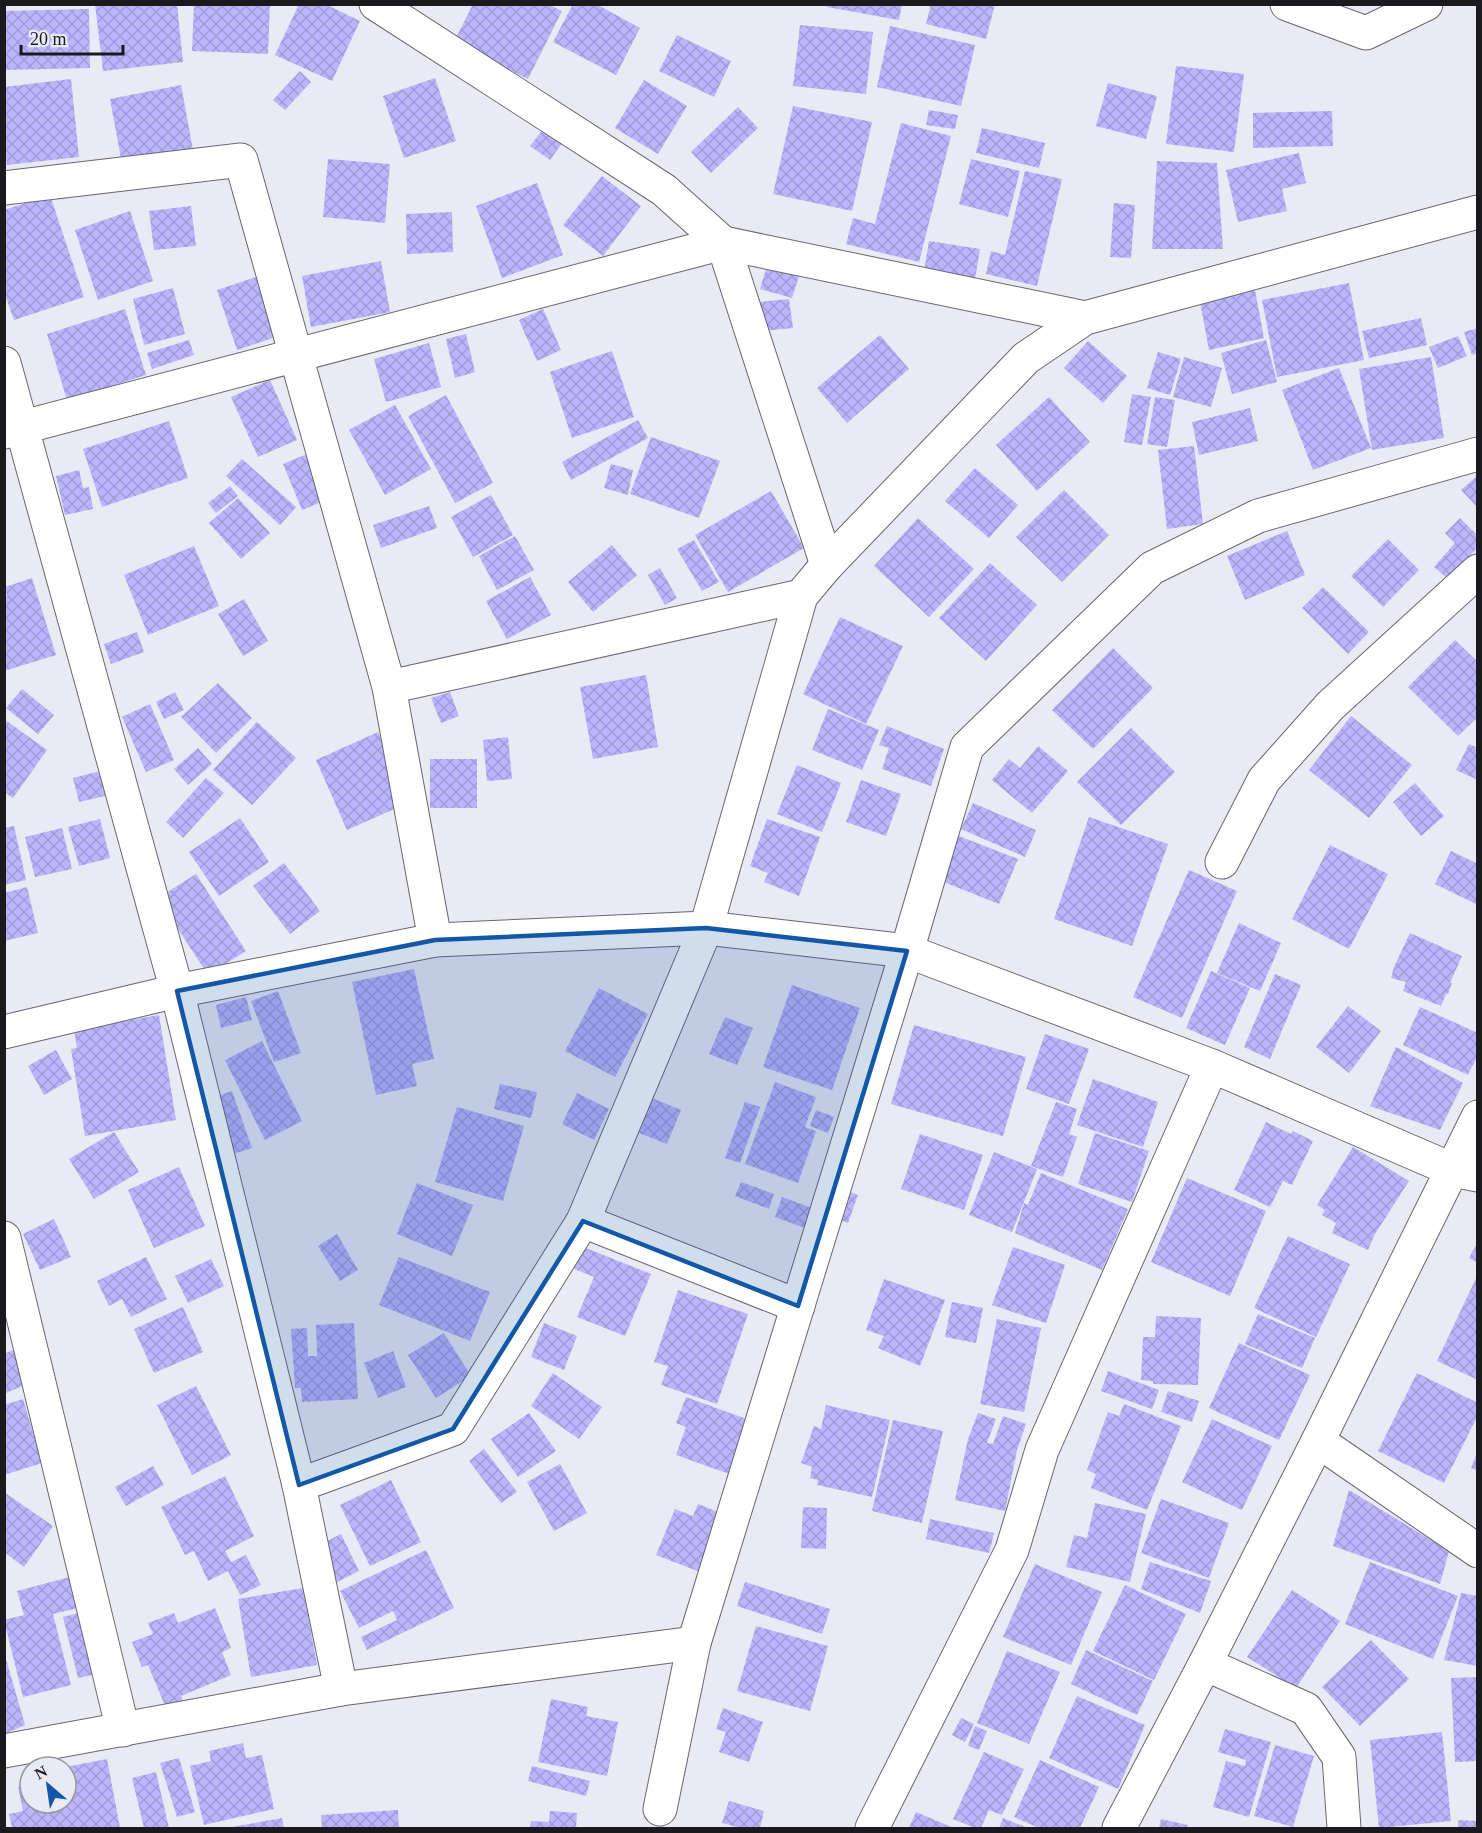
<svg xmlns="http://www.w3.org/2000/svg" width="1482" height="1833" viewBox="0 0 1482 1833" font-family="'Times New Roman',serif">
<defs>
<pattern id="building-cross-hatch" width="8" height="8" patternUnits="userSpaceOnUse" patternTransform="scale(1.5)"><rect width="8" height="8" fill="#bcb5fd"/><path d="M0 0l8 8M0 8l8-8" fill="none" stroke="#a19bd8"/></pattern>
</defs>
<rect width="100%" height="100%" fill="#eaeaf4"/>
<!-- building -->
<g fill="url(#building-cross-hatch)">
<polygon points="95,4 177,4 183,62 103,71"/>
<polygon points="194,4 270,4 268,54 192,51"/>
<polygon points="299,4 325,4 360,21 332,81 275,55"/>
<polygon points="473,4 548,4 562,11 528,79 454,42"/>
<polygon points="573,4 596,4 640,28 616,75 553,42"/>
<polygon points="828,4 902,4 899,20 827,7"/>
<polygon points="931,4 995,4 986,39 926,24"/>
<polygon points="89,9 90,68 4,70 4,11"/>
<polygon points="800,25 873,32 866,94 793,86"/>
<polygon points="890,26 975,45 961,106 877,87"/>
<polygon points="677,35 731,61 714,97 659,71"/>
<polygon points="1176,66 1244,74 1234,152 1166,144"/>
<polygon points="300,71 311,82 285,110 273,100"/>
<polygon points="435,78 456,141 404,158 383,96"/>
<polygon points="71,79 79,157 7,165 4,142 4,87"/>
<polygon points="644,80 687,106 658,154 615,128"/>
<polygon points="1108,83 1157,96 1146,139 1096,126"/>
<polygon points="181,85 193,150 122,164 110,99"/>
<polygon points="793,106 872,122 852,211 773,194"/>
<polygon points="738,107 758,128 711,173 691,152"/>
<polygon points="929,110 958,115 955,129 926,125"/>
<polygon points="1332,111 1333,146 1253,148 1253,113"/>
<polygon points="901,123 951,136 919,262 846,244 853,218 875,224"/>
<polygon points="544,128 563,142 550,160 530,146"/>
<polygon points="982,128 1045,143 1039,168 976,153"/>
<polygon points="1299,153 1306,183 1282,189 1287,211 1238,222 1226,170"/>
<polygon points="328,159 390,164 385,223 323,217"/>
<polygon points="971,159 1020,171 1008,217 959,204"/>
<polygon points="1157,161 1217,163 1223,249 1152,249"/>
<polygon points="1025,171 1062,179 1037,286 986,274 991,251 1005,255"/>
<polygon points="602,176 641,206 603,256 563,225"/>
<polygon points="537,183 563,255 502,278 476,206"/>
<polygon points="50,195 84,297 14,320 4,292 4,210"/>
<polygon points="1114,203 1135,205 1131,258 1110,257"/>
<polygon points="191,206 196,246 154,250 149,211"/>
<polygon points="130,211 153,281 98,300 75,230"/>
<polygon points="452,212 453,252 407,254 406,214"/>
<polygon points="929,241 980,249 975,279 924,271"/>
<polygon points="381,261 390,312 311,327 302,276"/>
<polygon points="767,266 799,276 792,298 760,289"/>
<polygon points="256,277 276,337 237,350 217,290"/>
<polygon points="1349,283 1364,360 1277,377 1262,300"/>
<polygon points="1254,285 1264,338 1209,350 1199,296"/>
<polygon points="173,288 185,334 144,345 133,299"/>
<polygon points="789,299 793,328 763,331 759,302"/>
<polygon points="125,309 146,375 67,400 47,334"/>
<polygon points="543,309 561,350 537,361 519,320"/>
<polygon points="1421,318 1427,345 1369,358 1362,331"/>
<polygon points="1478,328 1478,353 1472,355 1464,332"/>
<polygon points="466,334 475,372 455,378 446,339"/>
<polygon points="880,335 909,369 847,423 817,388"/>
<polygon points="1458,336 1467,356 1438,368 1429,347"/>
<polygon points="189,340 194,355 152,369 147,353"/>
<polygon points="1266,340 1277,382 1232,394 1221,353"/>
<polygon points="1088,341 1127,376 1103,403 1064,368"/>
<polygon points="429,343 441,387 386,402 374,359"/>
<polygon points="612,351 634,417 572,438 550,372"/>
<polygon points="1158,352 1181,359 1170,395 1147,388"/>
<polygon points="1184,357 1222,368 1211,407 1173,397"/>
<polygon points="1431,357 1444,438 1372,450 1359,369"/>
<polygon points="1339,368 1371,448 1313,470 1282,390"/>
<polygon points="270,380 297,440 258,457 231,397"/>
<polygon points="1132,394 1151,397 1142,445 1124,442"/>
<polygon points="446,395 493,483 455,503 408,416"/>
<polygon points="1049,397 1090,442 1037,491 996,445"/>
<polygon points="1155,397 1175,400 1167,447 1147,444"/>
<polygon points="395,405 431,469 385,495 349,430"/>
<polygon points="1250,408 1258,441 1199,455 1192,422"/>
<polygon points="638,420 648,438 571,480 562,462"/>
<polygon points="169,421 188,478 102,507 83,449"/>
<polygon points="651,437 720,461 699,518 630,494"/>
<polygon points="1194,446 1203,524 1167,529 1158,450"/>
<polygon points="307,454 326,500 302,510 283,464"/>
<polygon points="242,459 296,507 280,525 226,476"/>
<polygon points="611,464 633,470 628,495 604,488"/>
<polygon points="975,468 1018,505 989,538 945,501"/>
<polygon points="79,470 83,488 89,487 93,509 65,515 56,476"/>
<polygon points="1478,475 1478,508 1461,490"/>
<polygon points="230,486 238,496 216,513 208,503"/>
<polygon points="1064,490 1109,535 1062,582 1016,537"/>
<polygon points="771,491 804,548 728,592 695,535"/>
<polygon points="491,495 513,535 473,557 451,517"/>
<polygon points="238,498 270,533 241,559 209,523"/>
<polygon points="429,506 437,528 381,548 373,525"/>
<polygon points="918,518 974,569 929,617 874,566"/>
<polygon points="1460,518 1478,536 1478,547 1448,579 1434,567 1455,543 1445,533"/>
<polygon points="1287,531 1305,575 1245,600 1227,556"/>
<polygon points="515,536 534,570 497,590 479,556"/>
<polygon points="1388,539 1419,570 1383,607 1351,576"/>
<polygon points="694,540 719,582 702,591 677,549"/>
<polygon points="612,545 637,575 593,612 568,582"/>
<polygon points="194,546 219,606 148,635 124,575"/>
<polygon points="990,563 1037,605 986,661 939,618"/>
<polygon points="660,568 677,598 665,605 648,575"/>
<polygon points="530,577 551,615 507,639 486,601"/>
<polygon points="32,578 56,655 4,671 4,597 7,596 5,587"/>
<polygon points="1323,587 1369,632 1348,654 1302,608"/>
<polygon points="244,599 268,641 243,656 218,614"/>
<polygon points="840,617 903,646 866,724 803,694"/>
<polygon points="137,632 144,652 111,664 104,644"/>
<polygon points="1455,640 1478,662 1478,717 1458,736 1408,687"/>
<polygon points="1113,648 1153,688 1093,749 1052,710"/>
<polygon points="646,675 658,747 593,759 580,687"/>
<polygon points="218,683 252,718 216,753 181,717"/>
<polygon points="22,689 54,715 38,734 6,708"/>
<polygon points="175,692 184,710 164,719 156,702"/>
<polygon points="450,692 459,716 441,723 431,698"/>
<polygon points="150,704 174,760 146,772 122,717"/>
<polygon points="828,709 879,730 862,770 812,750"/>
<polygon points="1351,716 1412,765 1369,818 1309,770"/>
<polygon points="4,719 47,750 13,798 4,792"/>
<polygon points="257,722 296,758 252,805 213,770"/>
<polygon points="887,726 944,749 931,786 882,769 889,748 879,745"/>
<polygon points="1131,728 1175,772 1121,825 1077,782"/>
<polygon points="378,732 410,802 347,830 316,760"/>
<polygon points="508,737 512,779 487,781 483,740"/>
<polygon points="1469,744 1478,748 1478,780 1456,770"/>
<polygon points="1038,746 1068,771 1032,813 992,780 1009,759 1020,768"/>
<polygon points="198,748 212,764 188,785 174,769"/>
<rect x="430" y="759" width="47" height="49"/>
<polygon points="797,765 841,783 822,832 777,814"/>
<polygon points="104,770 109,795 79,802 73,778"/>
<polygon points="206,778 224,793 183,838 166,822"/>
<polygon points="861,780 901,794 886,836 846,822"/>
<polygon points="1415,783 1444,816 1421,836 1393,802"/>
<polygon points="973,803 1036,830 1025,857 961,829"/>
<polygon points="1089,817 1168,844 1132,946 1054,919"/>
<polygon points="240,818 269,862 219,896 189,852"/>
<polygon points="100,819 110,858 79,866 68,827"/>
<polygon points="767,819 820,837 799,896 764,882 768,873 750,866"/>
<polygon points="14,826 26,880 4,885 4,828"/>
<polygon points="62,828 72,869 35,877 25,837"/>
<polygon points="959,836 1018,859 999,904 941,881"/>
<polygon points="1330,845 1388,874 1349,949 1292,919"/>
<polygon points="1451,851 1478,864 1478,905 1435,884"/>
<polygon points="284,863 320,911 290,934 253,886"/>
<polygon points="1189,870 1237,891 1182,1018 1133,997"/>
<polygon points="196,874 246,951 208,975 158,898"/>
<polygon points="27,887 38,933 4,941 4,893"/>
<polygon points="1239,923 1281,943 1260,991 1217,973"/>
<polygon points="1410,933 1462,956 1450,983 1452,983 1448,994 1446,994 1441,1006 1403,991 1406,982 1391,978 1394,967"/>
<polygon points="414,969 434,1059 412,1064 417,1086 376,1095 352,982"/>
<polygon points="1211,971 1250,988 1225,1045 1186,1028"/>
<polygon points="1275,974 1301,985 1270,1059 1244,1047"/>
<polygon points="792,985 860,1008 832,1090 763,1067"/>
<polygon points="599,988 648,1014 615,1077 565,1051"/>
<polygon points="278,991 301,1053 274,1062 251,1001"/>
<polygon points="246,997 252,1020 221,1028 216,1005"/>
<polygon points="1348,1006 1381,1031 1349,1073 1316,1047"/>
<polygon points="1420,1007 1478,1033 1478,1055 1468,1075 1403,1045"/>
<polygon points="159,1015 176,1120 85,1136 71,1049 77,1048 74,1030"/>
<polygon points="725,1017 753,1028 737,1065 709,1054"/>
<polygon points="914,1025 1026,1057 1003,1136 891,1104"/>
<polygon points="1045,1034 1089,1049 1069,1104 1026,1089"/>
<polygon points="262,1041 302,1121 265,1140 225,1060"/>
<polygon points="1396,1047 1463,1083 1440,1130 1370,1106"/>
<polygon points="56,1050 72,1079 44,1095 28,1066"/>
<polygon points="1093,1079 1158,1102 1143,1147 1077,1125"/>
<polygon points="775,1082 816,1097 805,1127 816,1131 798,1183 745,1164"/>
<polygon points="500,1084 537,1092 531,1118 494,1109"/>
<polygon points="232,1091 252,1148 230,1155 210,1099"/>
<polygon points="577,1093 609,1109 594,1140 562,1124"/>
<polygon points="652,1098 681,1110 667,1144 639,1133"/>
<polygon points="745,1102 760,1107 740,1163 725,1158"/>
<polygon points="1056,1102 1077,1109 1069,1134 1077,1137 1063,1177 1031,1166"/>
<polygon points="457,1107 524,1126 503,1201 435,1182"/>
<polygon points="816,1110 834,1117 828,1133 810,1126"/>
<polygon points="1266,1122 1291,1134 1293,1131 1313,1141 1292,1185 1283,1181 1270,1207 1234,1190"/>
<polygon points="114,1132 139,1172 94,1199 69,1159"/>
<polygon points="1095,1133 1149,1151 1132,1202 1078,1184"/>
<polygon points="920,1134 983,1155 964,1210 901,1189"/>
<polygon points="1353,1147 1409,1181 1375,1234 1368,1250 1332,1233 1336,1223 1322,1215 1325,1210 1317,1205"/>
<polygon points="994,1152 1037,1169 1012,1232 969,1215"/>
<polygon points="179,1167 205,1226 154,1248 128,1190"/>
<polygon points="1041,1173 1128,1209 1102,1270 1015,1233 1024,1203 1028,1205"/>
<polygon points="1187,1178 1266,1211 1230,1296 1151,1262"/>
<polygon points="741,1182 774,1194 769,1209 735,1196"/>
<polygon points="417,1183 473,1205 452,1256 397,1234"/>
<polygon points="837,1187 858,1195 848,1223 827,1216"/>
<polygon points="782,1197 812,1208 805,1228 775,1217"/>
<polygon points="54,1219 71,1257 40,1270 23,1234"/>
<polygon points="337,1234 358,1270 340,1281 318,1246"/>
<polygon points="1288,1236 1350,1264 1316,1337 1254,1308"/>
<polygon points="1478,1242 1478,1263 1469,1258"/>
<polygon points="581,1246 651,1274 625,1336 577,1317 594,1277 572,1268"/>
<polygon points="1013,1247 1065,1265 1046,1323 992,1305"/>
<polygon points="146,1257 167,1299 131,1317 122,1299 109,1306 97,1281"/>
<polygon points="399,1257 490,1292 470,1341 379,1305"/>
<polygon points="211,1259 224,1286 188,1303 175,1276"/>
<polygon points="1478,1274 1478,1380 1437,1361"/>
<polygon points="884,1279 945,1300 920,1366 878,1348 884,1336 866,1330"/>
<polygon points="678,1290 748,1314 717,1404 661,1385 668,1366 654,1362"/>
<polygon points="952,1302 983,1308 976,1343 945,1337"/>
<polygon points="183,1307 203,1352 154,1373 134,1329"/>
<polygon points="1258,1314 1315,1338 1302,1368 1245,1344"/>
<polygon points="1156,1316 1201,1318 1198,1385 1153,1384 1153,1381 1141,1380 1143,1337 1155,1337"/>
<polygon points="997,1319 1041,1328 1024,1412 980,1404"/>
<polygon points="354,1323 358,1399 302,1402 301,1388 295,1388 291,1329 307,1328 308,1356 317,1356 316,1325"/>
<polygon points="544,1323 577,1336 564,1370 531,1357"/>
<polygon points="444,1333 471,1376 436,1398 408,1355"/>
<polygon points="1239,1343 1310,1375 1279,1440 1209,1408"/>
<polygon points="15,1349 31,1382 4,1394 4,1354"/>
<polygon points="393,1351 406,1387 378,1398 364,1363"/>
<polygon points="1108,1371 1159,1390 1152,1409 1101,1391"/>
<polygon points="553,1373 602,1407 579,1439 531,1406"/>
<polygon points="1417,1373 1478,1403 1478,1415 1444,1483 1378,1451"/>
<polygon points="196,1386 231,1455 192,1475 157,1405"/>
<polygon points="1168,1391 1199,1401 1192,1422 1161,1412"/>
<polygon points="686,1397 752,1421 732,1475 676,1455 686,1427 676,1423"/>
<polygon points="23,1399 42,1463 4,1475 4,1405"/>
<polygon points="1124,1404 1181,1426 1147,1510 1091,1488 1096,1474 1087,1470 1108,1412 1119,1416"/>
<polygon points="826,1405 890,1420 872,1497 817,1485 818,1480 810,1478 812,1467 801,1463 814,1426 821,1429"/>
<polygon points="529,1413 556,1451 518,1477 491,1439"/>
<polygon points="978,1413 996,1419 987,1443 993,1444 1003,1416 1026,1424 1017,1450 1005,1511 955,1500 968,1439"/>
<polygon points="1212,1419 1272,1446 1242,1510 1182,1482"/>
<polygon points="893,1420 943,1431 922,1523 872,1511"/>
<polygon points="484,1449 517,1492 501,1503 469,1461"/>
<polygon points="1477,1452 1478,1452 1478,1471 1471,1468"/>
<polygon points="560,1464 587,1513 554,1531 527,1482"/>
<polygon points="153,1466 164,1485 126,1506 115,1487"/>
<polygon points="225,1476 254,1536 225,1551 231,1562 246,1555 261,1585 240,1595 228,1571 208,1581 194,1551 185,1555 161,1507"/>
<polygon points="391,1480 421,1542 370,1566 340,1505"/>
<polygon points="1349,1490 1449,1551 1440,1584 1333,1546"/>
<polygon points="4,1492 53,1526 24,1567 4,1552"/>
<polygon points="1161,1499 1229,1523 1209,1578 1141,1553"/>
<polygon points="1095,1503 1146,1514 1130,1582 1066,1567 1074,1535 1087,1538"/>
<polygon points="698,1504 723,1514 700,1572 656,1555 675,1509 693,1516"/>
<polygon points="803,1507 827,1508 826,1549 801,1548"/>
<polygon points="930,1519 994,1533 989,1553 926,1539"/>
<polygon points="341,1534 359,1571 337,1582 319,1545"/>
<polygon points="426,1550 454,1608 367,1650 361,1637 397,1620 393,1611 359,1628 340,1591"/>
<polygon points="1150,1562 1211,1581 1200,1613 1141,1589"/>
<polygon points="1370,1562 1458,1596 1433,1659 1345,1624"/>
<polygon points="1035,1564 1102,1592 1071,1665 1003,1637"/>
<polygon points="70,1577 78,1608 53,1614 71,1685 23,1697 4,1620 24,1615 17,1591"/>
<polygon points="745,1582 830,1609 822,1634 737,1606"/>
<polygon points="1125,1585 1186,1614 1154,1680 1093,1651"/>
<polygon points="303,1588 317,1665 251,1677 238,1599"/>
<polygon points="1292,1590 1340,1621 1296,1688 1247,1657"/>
<polygon points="1461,1593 1478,1596 1478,1666 1444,1660"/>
<polygon points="215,1608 231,1648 222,1652 231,1675 181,1696 183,1701 166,1708 148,1665 142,1667 132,1642 153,1634 148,1623 174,1613 178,1623"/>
<polygon points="85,1611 101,1673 78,1678 63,1617"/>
<polygon points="756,1626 828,1646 810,1711 737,1691"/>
<polygon points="1371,1640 1409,1679 1360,1726 1322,1687"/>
<polygon points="1086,1650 1153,1681 1137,1715 1071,1684"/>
<polygon points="1007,1651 1060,1672 1029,1744 977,1723"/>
<polygon points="4,1652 25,1725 4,1734"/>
<polygon points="1478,1677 1478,1761 1455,1762 1451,1678"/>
<polygon points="1077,1696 1145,1725 1118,1789 1049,1758"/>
<polygon points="551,1699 588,1707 586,1716 618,1722 607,1776 538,1762"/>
<polygon points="723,1708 763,1722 749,1762 719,1752 726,1732 716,1729"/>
<polygon points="961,1718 974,1724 965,1742 952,1735"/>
<polygon points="975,1726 987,1731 979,1750 968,1746"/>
<polygon points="1225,1729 1271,1742 1249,1817 1213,1807 1226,1761 1245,1766 1246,1760 1218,1752"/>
<polygon points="1442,1732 1451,1821 1379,1828 1370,1740"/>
<polygon points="243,1743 246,1758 262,1755 274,1809 204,1825 190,1766 211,1761 209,1751"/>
<polygon points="1275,1745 1314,1756 1293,1827 1254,1816"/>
<polygon points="984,1752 1024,1769 1002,1815 989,1810 981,1828 975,1828 953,1819"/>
<polygon points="179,1758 195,1812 177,1817 160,1763"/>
<polygon points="107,1759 120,1828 12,1828 9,1814 23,1811 18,1787 30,1785 30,1803 66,1803 66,1767"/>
<polygon points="1040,1760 1099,1787 1080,1828 1039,1828 1014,1817"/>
<polygon points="532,1766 590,1781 586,1796 528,1781"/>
<polygon points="156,1772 169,1828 144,1828 132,1778"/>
<polygon points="729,1801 764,1811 760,1828 741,1828 722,1823"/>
<polygon points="398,1810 399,1828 322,1828 321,1815"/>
<polygon points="550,1811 577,1813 576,1828 530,1828 531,1821 549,1822"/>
<polygon points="916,1812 954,1828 909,1828"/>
<polygon points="282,1818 284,1828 232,1828 232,1827"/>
<polygon points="1003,1818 1028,1828 999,1828"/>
<polygon points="1161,1819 1188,1825 1187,1828 1159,1828"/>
<polygon points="1458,1820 1478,1821 1478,1828 1458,1828"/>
</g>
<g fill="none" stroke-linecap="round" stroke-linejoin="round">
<defs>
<g id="street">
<polyline points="376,4 664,190 723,243 827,565"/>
<polyline points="1287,4 1366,33 1426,4"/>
<polyline points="4,188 241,160 389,687 801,596"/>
<polyline points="4,363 177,991 299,1485 341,1689"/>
<polyline points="4,432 723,243 1085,318"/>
<polyline points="389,687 435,940"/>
<polyline points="1222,862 1264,780 1330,706 1478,571"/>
<polyline points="4,1032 177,991 435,940 706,928 907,951 1212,1066 1453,1170 1478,1175"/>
<polyline points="583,1221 798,1306"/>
<polyline points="4,1238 123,1730"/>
<polyline points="1318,1441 1478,1551"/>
<polyline points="299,1485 453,1429 583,1221 706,928 801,596 827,565 1026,358 1085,318 1478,212"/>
<polyline points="1205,1664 1306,1709 1339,1757 1344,1828"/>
<polyline points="4,1751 341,1689 694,1643"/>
<polyline points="660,1809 694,1643 907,951 967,747 1152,568 1258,516 1478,454"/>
<polyline points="872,1828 1012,1550 1042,1450 1212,1066"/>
<polyline points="1119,1828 1205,1664 1318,1441 1478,1117"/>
</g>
</defs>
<!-- street casing -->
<use href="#street" stroke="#686770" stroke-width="35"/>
<!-- street -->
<use href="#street" stroke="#fff" stroke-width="33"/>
</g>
<!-- marked area -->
<path fill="#1357a7" fill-opacity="0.2" stroke="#1357a7" stroke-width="4.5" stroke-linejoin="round" d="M706,928L907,951L798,1306L583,1221L453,1429L299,1485L177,991L435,940Z"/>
<!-- border -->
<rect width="1482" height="1833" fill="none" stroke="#1a1a1e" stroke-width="12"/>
<!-- north arrow -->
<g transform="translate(48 1785) rotate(331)"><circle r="28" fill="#eaeaf4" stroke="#97979e" stroke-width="1.5"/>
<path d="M0-4.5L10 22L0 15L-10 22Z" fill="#1357a7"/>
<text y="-9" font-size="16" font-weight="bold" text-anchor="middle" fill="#1a1a1e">N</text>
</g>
<!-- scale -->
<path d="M21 45v9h102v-9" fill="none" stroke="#1a1a1e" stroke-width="3"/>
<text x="30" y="45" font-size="18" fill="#1a1a1e" stroke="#eaeaf4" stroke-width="4.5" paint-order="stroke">20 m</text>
</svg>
